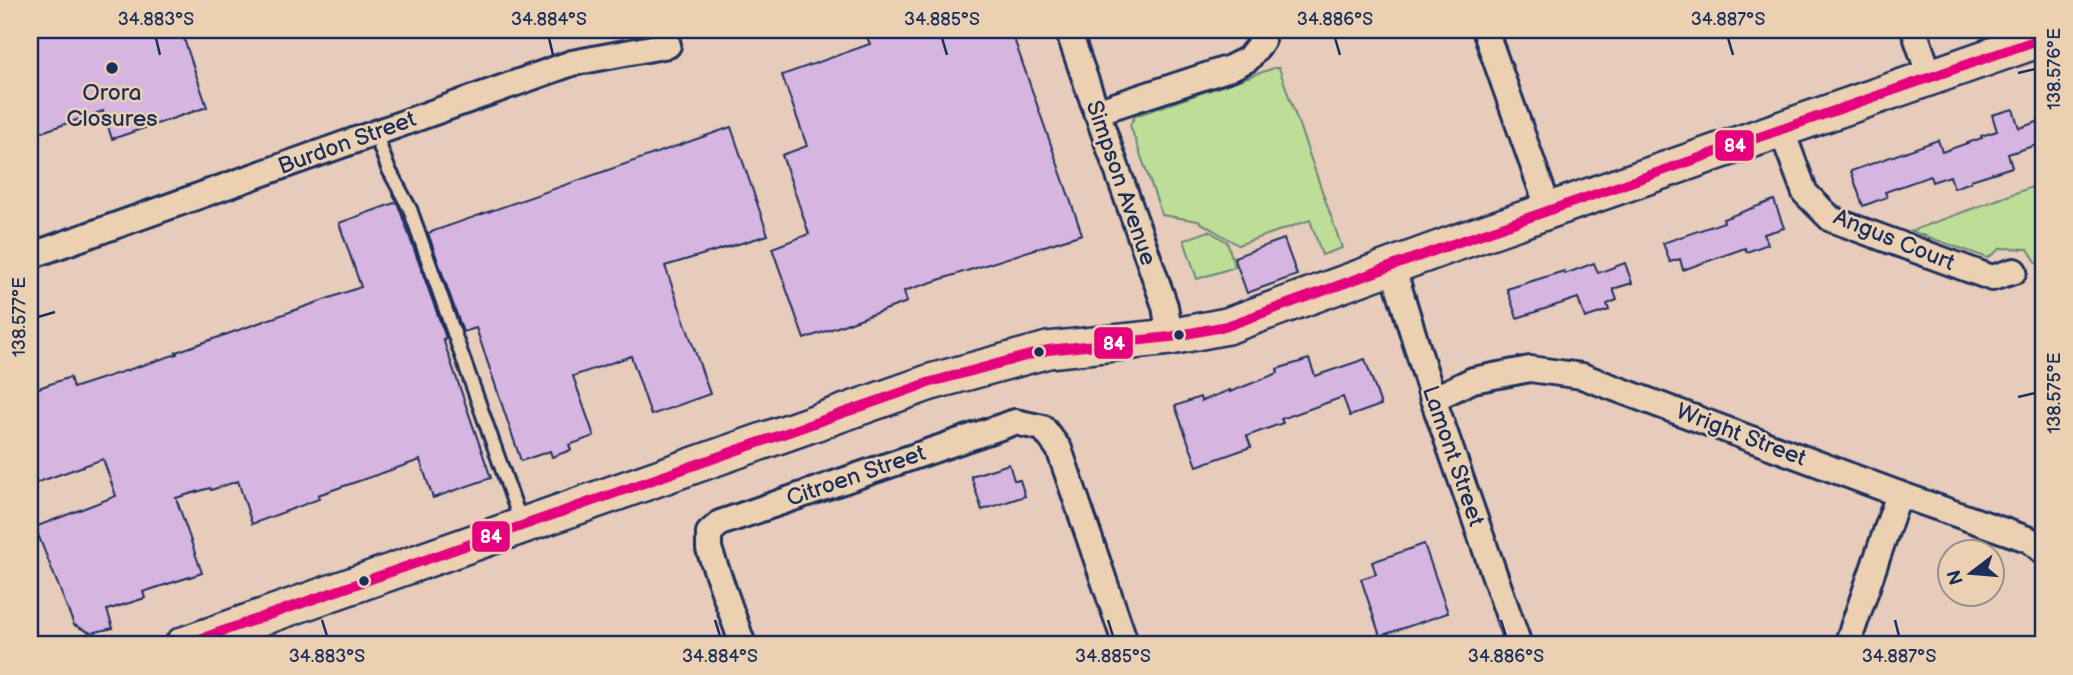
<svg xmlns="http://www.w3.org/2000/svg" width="2073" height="675" viewBox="0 0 2073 675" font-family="'Balsamiq Sans',sans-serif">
<rect width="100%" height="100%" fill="#e7cbbb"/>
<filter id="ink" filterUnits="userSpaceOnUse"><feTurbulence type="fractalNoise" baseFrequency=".0143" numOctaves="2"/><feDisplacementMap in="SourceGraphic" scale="14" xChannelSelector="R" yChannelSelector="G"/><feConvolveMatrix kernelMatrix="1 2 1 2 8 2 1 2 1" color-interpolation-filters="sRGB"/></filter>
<g filter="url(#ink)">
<!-- green -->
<g fill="#bede97" stroke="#6c867a" stroke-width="2">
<polygon points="1274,68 1279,68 1342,248 1322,255 1310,220 1238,245 1198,221 1162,215 1130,125 1135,116"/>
<polygon points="2043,183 2043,310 2036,295 2040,268 2028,249 2001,248 1988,258 1911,231"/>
<polygon points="1209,231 1227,242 1235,267 1197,279 1184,240"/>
</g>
<!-- building -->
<g fill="#d6b5e0" stroke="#1b2f5e" stroke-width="2">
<polygon points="30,30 181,30 207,107 112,139 103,111 30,136"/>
<polygon points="864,30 1011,30 1082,234 904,291 907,302 804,339 772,248 809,234 782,155 807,146 782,75 870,44"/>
<polygon points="2013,109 2019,128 2043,120 2043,143 2008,154 2012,167 1971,180 1971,182 1954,188 1950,176 1932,182 1930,176 1885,192 1887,197 1863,206 1851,171 1938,140 1942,152 1982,138 1981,136 1997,131 1992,115"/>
<polygon points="731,127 768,235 665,266 710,394 651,415 631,356 573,376 594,436 569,445 571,450 552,457 550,451 521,461 476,328 463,332 428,233"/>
<polygon points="1774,200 1784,228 1764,234 1768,244 1747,252 1745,248 1683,270 1680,259 1670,262 1663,243 1724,222 1723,219"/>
<polygon points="397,202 446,338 443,339 491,478 433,498 420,460 318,495 319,499 252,524 238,481 211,490 210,488 176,498 202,573 143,592 145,598 107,610 113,628 91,633 74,625 35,527 116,496 103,459 30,485 30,391 70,377 73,388 177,354 176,352 361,287 339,223"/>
<polygon points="1284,239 1297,275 1247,293 1234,257"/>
<polygon points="1594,263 1598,273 1625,263 1632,283 1613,289 1617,300 1607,304 1609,310 1585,318 1578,298 1517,318 1507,289 1564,271 1565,274"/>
<polygon points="1309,359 1315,376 1365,359 1381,405 1350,416 1343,397 1281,419 1283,423 1247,436 1251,447 1197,466 1175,406 1200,397 1201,401 1230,390 1230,392 1278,373 1277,369"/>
<polygon points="1009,464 1014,480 1020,480 1025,496 982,510 971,476"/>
<polygon points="1424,544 1448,613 1380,636 1361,579 1376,574 1372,562"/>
</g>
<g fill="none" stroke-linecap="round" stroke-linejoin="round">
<defs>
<polyline id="lane" points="375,133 388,168 410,209 522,525"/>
<g id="street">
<polyline points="1068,30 1165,306 1170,337"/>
<polyline points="1485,30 1549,210"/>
<polyline points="1914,30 1930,77"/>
<polyline points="1096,112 1230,68 1248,59 1262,41 1261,30"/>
<polyline points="1781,129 1805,193 1831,219 1992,278 2014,271"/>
<polyline points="30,256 572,63 668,45"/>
<polyline points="1392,265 1433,399 1519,645"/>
<polyline points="1433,399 1473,380 1530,369 1582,376 1899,494 2030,540 2043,551"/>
<polyline points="743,645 709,549 709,533 720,523 1015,422 1043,428 1059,449 1126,645"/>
<polyline points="1847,645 1899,494"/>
</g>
<polyline id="secondary" points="183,645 931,382 1048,350 1170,337 1227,326 1450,245 2043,38"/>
</defs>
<!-- lane casing -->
<use href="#lane" stroke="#1b2f5e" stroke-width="18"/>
<!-- street casing -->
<use href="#street" stroke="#1b2f5e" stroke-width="30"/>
<!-- secondary casing -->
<use href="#secondary" stroke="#1b2f5e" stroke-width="40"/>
<!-- lane -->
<use href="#lane" stroke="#ebd1b2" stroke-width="12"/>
<!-- street -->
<use href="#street" stroke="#ebd1b2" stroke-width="24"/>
<!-- secondary -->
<use href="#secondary" stroke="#ebd1b2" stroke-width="35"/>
<defs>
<polyline id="bus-1" points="183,645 931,382 1048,350 1170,337 1227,326 1450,245 2043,38"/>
</defs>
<!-- bus-1 casing -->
<use href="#bus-1" stroke="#ebd1b2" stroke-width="16"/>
<!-- bus-1 -->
<use href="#bus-1" stroke="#e5007d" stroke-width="10"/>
</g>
</g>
<!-- ticks -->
<path fill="none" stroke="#1b2f5e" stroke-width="2.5" d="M156,38L160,55M549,38L553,55M942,38L947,55M1335,38L1340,55M1728,38L1733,55M2018,73L2035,69M38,317L55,312M2018,397L2035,393M322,620L327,636M715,620L720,636M1108,620L1113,636M1501,620L1506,636M1895,620L1899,636"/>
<!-- markers -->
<g fill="#1b2f5e" stroke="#ebd1b2" stroke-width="2.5">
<circle cx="112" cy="68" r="7"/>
<circle cx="1179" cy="335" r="6"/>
<circle cx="1039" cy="352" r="6"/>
<circle cx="364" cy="581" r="6"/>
</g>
<g text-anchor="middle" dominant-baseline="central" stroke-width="5" stroke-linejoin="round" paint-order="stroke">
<!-- poi labels -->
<g font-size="23" fill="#1b2f5e" stroke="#ebd1b2">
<text x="112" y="93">Orora<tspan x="112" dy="26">Closures</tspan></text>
</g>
<!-- street labels -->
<g font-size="23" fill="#1b2f5e" stroke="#ebd1b2">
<text transform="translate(347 143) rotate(-20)">Burdon Street</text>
<text transform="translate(1121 183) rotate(71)">Simpson Avenue</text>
<text transform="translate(1894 240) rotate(22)">Angus Court</text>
<text transform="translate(1741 435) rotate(21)">Wright Street</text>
<text transform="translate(1453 456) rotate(71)">Lamont Street</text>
<text transform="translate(856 476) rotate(-19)">Citroen Street</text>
</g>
</g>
<g stroke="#ebd1b2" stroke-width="2.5">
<rect x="1714" y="129" width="41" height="33" rx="7" fill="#e5007d"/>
<rect x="1093" y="326" width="41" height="34" rx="7" fill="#e5007d"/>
<rect x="471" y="520" width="40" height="33" rx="7" fill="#e5007d"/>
</g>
<g font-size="19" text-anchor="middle" font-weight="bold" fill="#fff">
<text x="1735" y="152">84</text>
<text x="1114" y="350">84</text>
<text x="491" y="543">84</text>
</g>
<!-- margin -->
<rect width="2073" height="675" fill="none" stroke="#ebd1b2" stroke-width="77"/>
<!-- north arrow -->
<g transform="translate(1971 573) rotate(254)"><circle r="33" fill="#ebd1b2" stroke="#989090" stroke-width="2"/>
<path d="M0-5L12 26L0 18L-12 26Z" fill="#1b2f5e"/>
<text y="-10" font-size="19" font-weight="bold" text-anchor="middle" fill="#1b2f5e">N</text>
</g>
<rect x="38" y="38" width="1997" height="598" fill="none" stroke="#1b2f5e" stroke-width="2.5"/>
<g font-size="18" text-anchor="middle" fill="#1b2f5e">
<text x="156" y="25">34.883°S</text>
<text x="549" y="25">34.884°S</text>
<text x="942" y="25">34.885°S</text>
<text x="1335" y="25">34.886°S</text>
<text x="1728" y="25">34.887°S</text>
<text transform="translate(2054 69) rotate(-90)" y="6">138.576°E</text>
<text transform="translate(19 317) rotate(-90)" y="6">138.577°E</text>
<text transform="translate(2054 393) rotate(-90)" y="6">138.575°E</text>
<text x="327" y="662">34.883°S</text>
<text x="720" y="662">34.884°S</text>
<text x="1113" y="662">34.885°S</text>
<text x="1506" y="662">34.886°S</text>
<text x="1899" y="662">34.887°S</text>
</g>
</svg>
